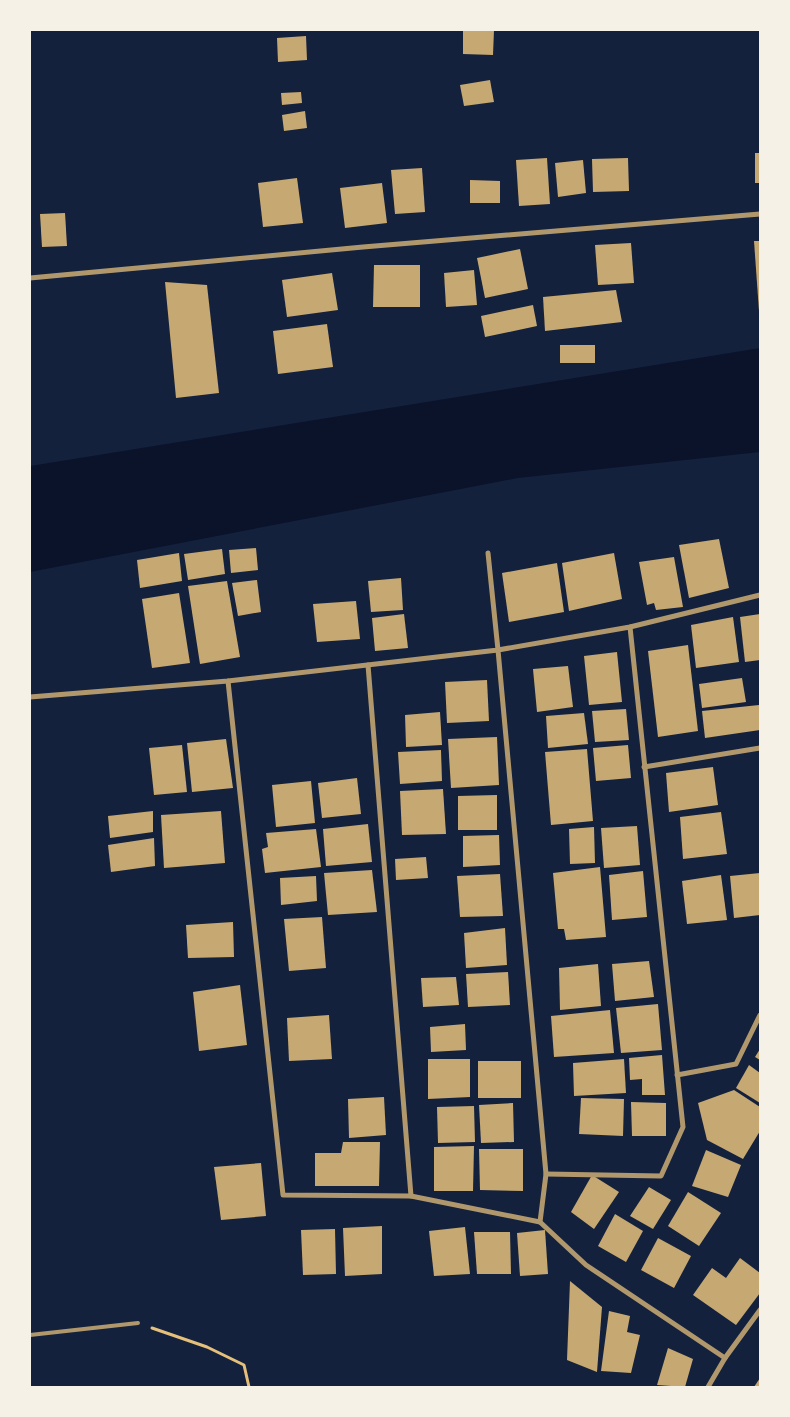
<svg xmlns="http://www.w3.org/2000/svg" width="790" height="1417" viewBox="0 0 790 1417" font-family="Jost,sans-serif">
<rect width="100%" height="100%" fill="#14213d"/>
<!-- water -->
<polygon fill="#0b132b" points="760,348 760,452 518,478 30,572 30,466"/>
<!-- building -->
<g fill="#c6a872">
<polygon points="463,30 494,30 493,55 463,54"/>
<polygon points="306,36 307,60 278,62 277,38"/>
<polygon points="490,80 494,102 464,106 460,85"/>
<polygon points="301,92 302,103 282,105 281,93"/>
<polygon points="305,111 307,128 284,131 282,115"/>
<rect x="755" y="153" width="5" height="30"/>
<polygon points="547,158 550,204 519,206 516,160"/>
<polygon points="628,158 629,191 593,192 592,159"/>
<polygon points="583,160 586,193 558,197 555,163"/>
<polygon points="422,168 425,212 395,214 391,170"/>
<polygon points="297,178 303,223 263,227 258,183"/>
<polygon points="470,180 500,181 500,203 470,203"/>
<polygon points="382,183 387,223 345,228 340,188"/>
<polygon points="65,213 67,246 42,247 40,214"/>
<polygon points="754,241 760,241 760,311 759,311"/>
<polygon points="631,243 634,283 598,285 595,245"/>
<polygon points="520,249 528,289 485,298 477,258"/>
<polygon points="374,265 420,265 420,307 373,307"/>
<polygon points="474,270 477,305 446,307 444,273"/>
<polygon points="332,273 338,310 287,317 282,280"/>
<polygon points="165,282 207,285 219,393 176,398"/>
<polygon points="616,290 622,322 545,331 543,297"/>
<polygon points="533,305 537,326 485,337 481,316"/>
<polygon points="327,324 333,367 278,374 273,331"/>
<rect x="560" y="345" width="35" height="18"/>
<polygon points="719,539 729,588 689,598 679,545"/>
<polygon points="256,548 258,570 231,573 229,550"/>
<polygon points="222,549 225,574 188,580 184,554"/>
<polygon points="179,553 182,581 140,588 137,560"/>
<polygon points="614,553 622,599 569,611 562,563"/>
<polygon points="674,557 683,607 656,610 654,603 647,605 639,562"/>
<polygon points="557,563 564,612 509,622 502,573"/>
<polygon points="401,578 403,610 371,612 368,581"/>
<polygon points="257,580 261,612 238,616 232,583"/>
<polygon points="227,581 240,657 200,664 188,586"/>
<polygon points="179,593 190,663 152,668 142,599"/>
<polygon points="356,601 360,639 317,642 313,604"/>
<polygon points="404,614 408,648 375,651 372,618"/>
<polygon points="760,614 760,660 745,662 740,617"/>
<polygon points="733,617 739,662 696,668 691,625"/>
<polygon points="688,645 698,731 658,737 648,651"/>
<polygon points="617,652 622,702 589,705 584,656"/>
<polygon points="568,666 573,707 537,712 533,669"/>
<polygon points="742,678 746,702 702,708 699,684"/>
<polygon points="487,680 489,721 447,723 445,682"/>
<polygon points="759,705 760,730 705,738 702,711"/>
<polygon points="626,709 629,740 595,742 592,711"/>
<polygon points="440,712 442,745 406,747 405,715"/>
<polygon points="584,713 588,744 548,748 546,716"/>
<polygon points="497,737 499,785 451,788 448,739"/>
<polygon points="226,739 233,788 192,792 187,743"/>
<polygon points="182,745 187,792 154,795 149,748"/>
<polygon points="628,745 631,778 596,781 593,748"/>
<polygon points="587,749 593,821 551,825 545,752"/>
<polygon points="441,750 442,781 400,784 398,752"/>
<polygon points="713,767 718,805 669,812 666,773"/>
<polygon points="357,778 361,814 322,818 318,783"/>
<polygon points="311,781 315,823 276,827 272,785"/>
<polygon points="443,789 446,834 402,835 400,791"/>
<polygon points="497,795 497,830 458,830 458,796"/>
<polygon points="153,811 153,832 110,838 108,816"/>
<polygon points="221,811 225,863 164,868 161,815"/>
<polygon points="721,812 727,854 683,859 680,817"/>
<polygon points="368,824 372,862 326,866 323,829"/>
<polygon points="637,826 640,865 604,868 601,828"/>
<polygon points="594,827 595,863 570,864 569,829"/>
<polygon points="316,829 321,867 265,873 262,849 268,847 266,833"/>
<polygon points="499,835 500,865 463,867 463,836"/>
<polygon points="154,838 155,866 111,872 108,845"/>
<polygon points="426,857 428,878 396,880 395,859"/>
<polygon points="600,867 606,937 566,940 564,929 558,929 553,873"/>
<polygon points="372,870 377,912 328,915 324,873"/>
<polygon points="643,871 647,917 612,920 609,875"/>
<polygon points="760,873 760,915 734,918 730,876"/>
<polygon points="500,874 503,916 460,917 457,876"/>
<polygon points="721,875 727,920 687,924 682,881"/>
<polygon points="316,876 317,901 281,905 280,878"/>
<polygon points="322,917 326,968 289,971 284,919"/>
<polygon points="233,922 234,957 188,958 186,925"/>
<polygon points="505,928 507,965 466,968 464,933"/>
<polygon points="649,961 654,997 615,1001 612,964"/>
<polygon points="598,964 601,1006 560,1010 559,968"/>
<polygon points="508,972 510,1005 468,1007 466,974"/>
<polygon points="456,977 459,1005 423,1007 421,978"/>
<polygon points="240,985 247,1045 199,1051 193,992"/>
<polygon points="658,1004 662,1050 621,1053 616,1008"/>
<polygon points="610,1010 614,1053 554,1057 551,1016"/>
<polygon points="329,1015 332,1059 289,1061 287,1018"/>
<polygon points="465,1024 466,1050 431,1052 430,1027"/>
<polygon points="760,1049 760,1060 755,1057"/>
<polygon points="662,1055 665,1095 642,1095 642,1079 630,1080 629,1058"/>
<polygon points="428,1059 470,1059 470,1097 428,1099"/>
<polygon points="624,1059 626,1093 574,1096 573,1063"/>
<rect x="478" y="1061" width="43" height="37"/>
<polygon points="749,1065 760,1073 760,1103 736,1088"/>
<polygon points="734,1090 760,1107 760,1131 743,1159 707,1140 698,1103"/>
<polygon points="384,1097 386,1135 349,1138 348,1099"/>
<polygon points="581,1098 624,1099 623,1136 579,1134"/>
<polygon points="631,1102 666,1103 666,1136 632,1136"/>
<polygon points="513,1103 514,1142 481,1143 479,1105"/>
<polygon points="474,1106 475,1142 438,1143 437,1107"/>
<polygon points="343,1142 380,1142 379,1186 315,1186 315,1153 341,1153"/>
<polygon points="474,1146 473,1191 434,1191 434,1147"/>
<polygon points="479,1149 523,1149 523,1191 480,1190"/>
<polygon points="706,1150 741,1165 728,1197 692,1186"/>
<polygon points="261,1163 266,1216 221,1220 214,1167"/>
<polygon points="592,1175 619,1192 594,1229 571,1212"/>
<polygon points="649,1187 671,1200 653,1229 630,1216"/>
<polygon points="688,1192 721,1213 699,1246 668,1226"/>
<polygon points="615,1214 643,1231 626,1262 598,1246"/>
<polygon points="382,1226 382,1274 345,1276 343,1228"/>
<polygon points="465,1227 470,1274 434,1276 429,1231"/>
<polygon points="335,1229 336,1274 303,1275 301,1230"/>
<polygon points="545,1230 548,1274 520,1276 517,1233"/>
<polygon points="474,1232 510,1232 511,1274 477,1274"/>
<polygon points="658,1238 691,1256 674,1288 641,1270"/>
<polygon points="740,1258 760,1273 760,1293 736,1325 693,1295 712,1268 726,1278"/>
<polygon points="570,1281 602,1307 597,1372 567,1360"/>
<polygon points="609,1311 630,1316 627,1332 640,1335 631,1373 601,1371"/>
<polygon points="668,1348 693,1359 685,1387 657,1385"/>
<polygon points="760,1378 760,1387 754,1387"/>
</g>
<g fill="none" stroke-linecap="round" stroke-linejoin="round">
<!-- path -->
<polyline stroke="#e5c07b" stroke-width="3" points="152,1328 207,1347 244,1365 249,1387"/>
<!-- service -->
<polyline stroke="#b1986c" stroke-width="4" points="30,1335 138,1323"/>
<!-- minor -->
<g stroke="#b1986c" stroke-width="5">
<polyline points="30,278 363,247 760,214"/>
<polyline points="368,665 411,1196"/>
<polyline points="228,681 283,1195 411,1196 540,1222"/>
<polyline points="30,697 228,681 498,650 488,553"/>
<polyline points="644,767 760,748"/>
<polyline points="677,1075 736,1064 760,1015"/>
<polyline points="546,1174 661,1176 683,1127 630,627"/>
<polyline points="725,1358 586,1265 540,1222 546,1174 498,650 630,627 760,595"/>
<polyline points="708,1387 725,1358 760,1310"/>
</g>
</g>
<!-- border -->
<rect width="790" height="1417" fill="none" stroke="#f6f1e7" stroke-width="62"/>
</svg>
